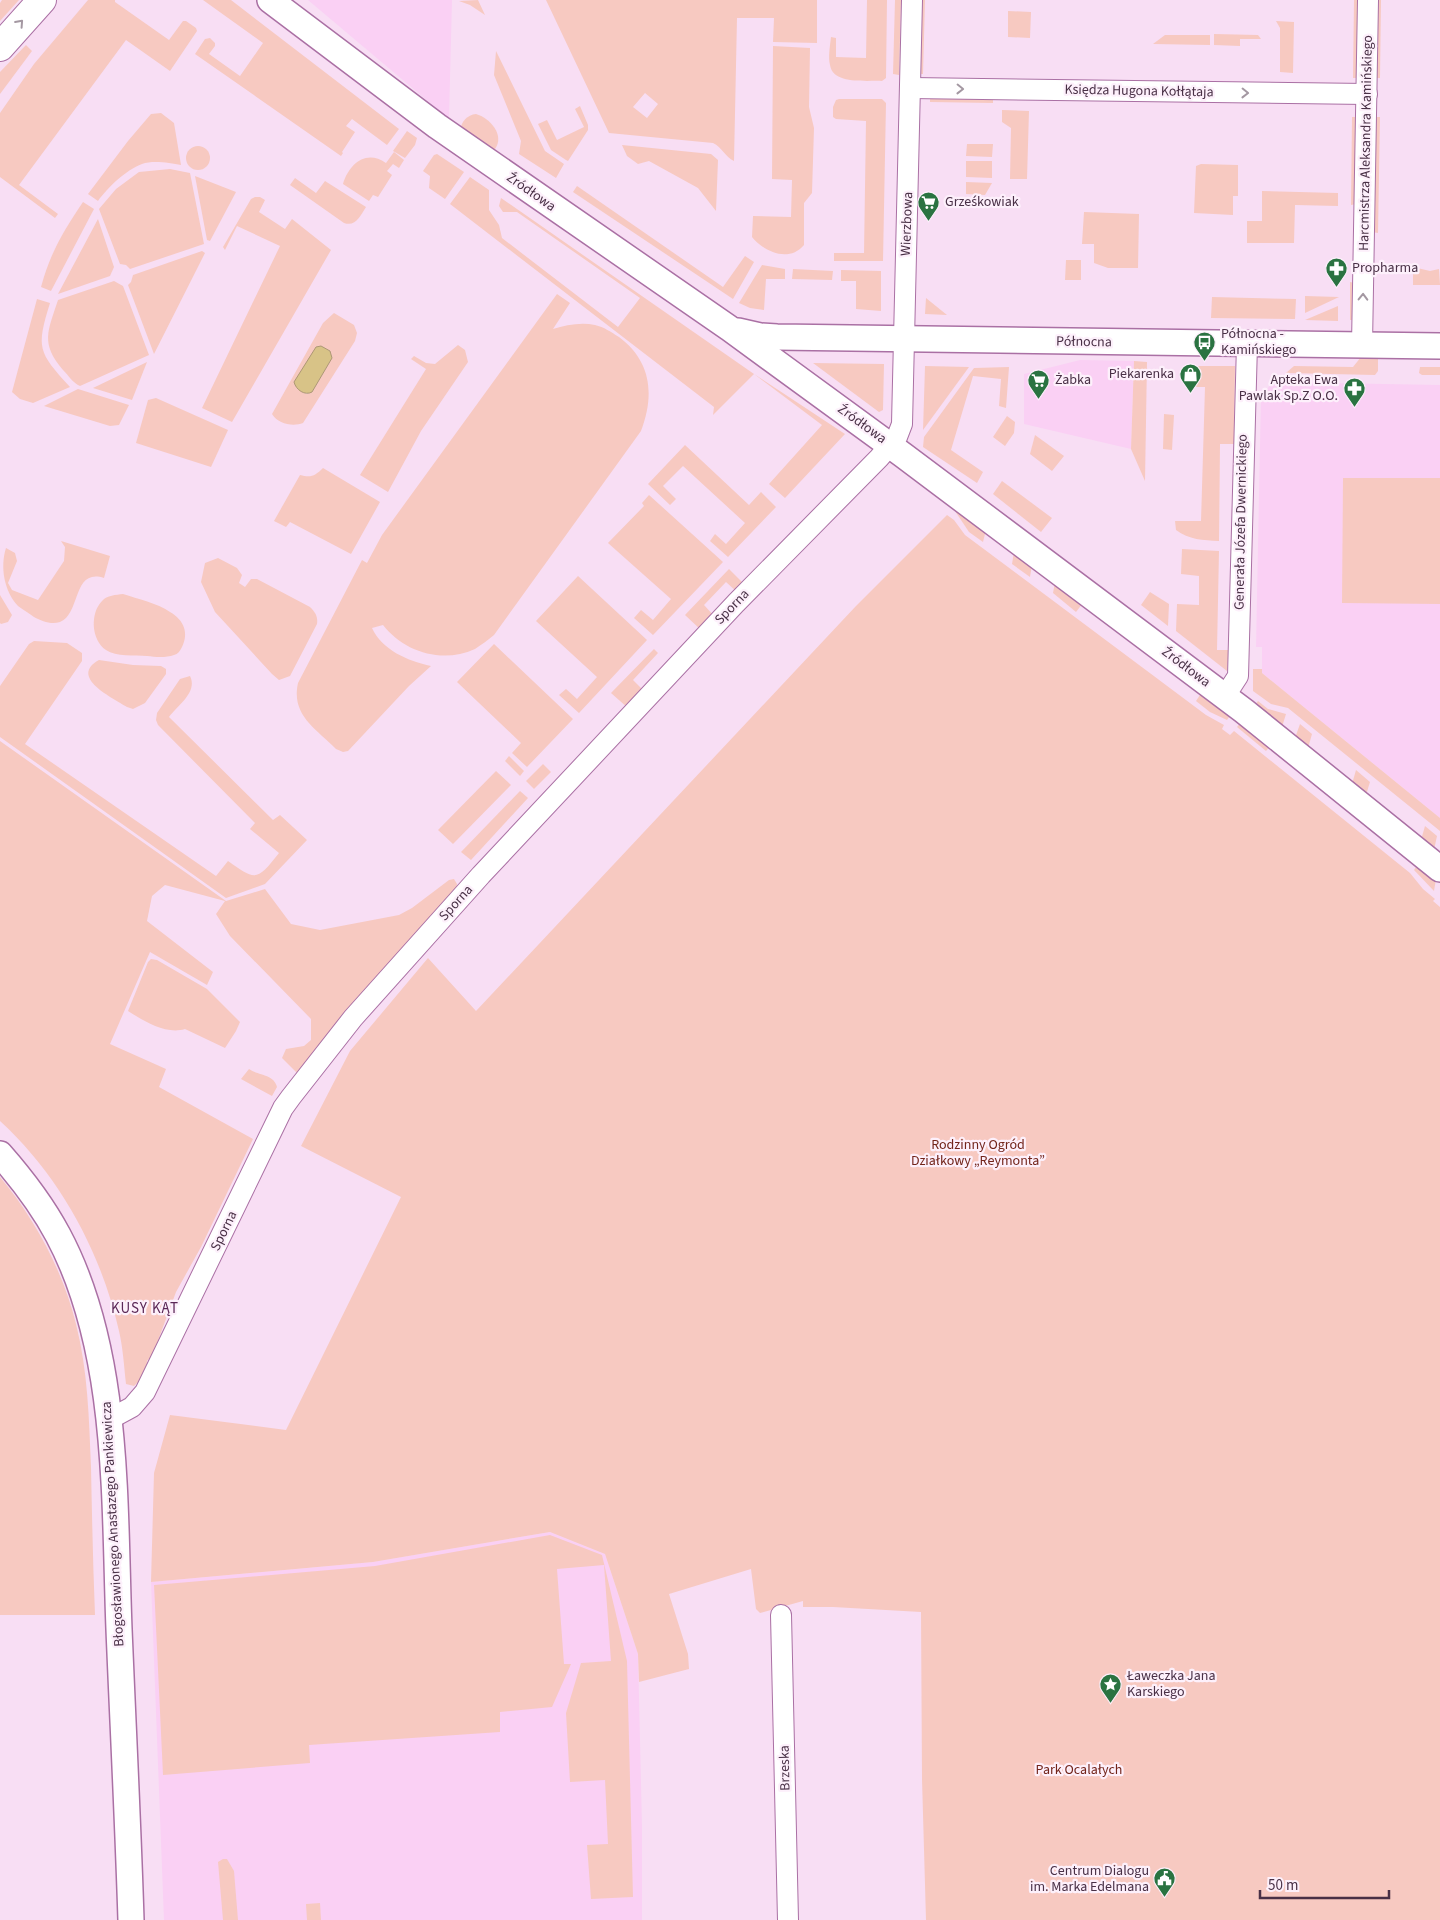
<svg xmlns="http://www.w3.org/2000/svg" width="1440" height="1920" viewBox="0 0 1440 1920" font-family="'Source Sans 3',sans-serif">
<rect width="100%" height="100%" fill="#f8def4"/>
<!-- built -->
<g fill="#fad0f4">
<polygon points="308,0 452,0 449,118 448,118"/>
<polygon points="1080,360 1134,361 1131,449 1024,424 1024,374"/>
<polygon points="1273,382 1440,385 1440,818 1262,673 1262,647 1256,647 1261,396"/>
<polygon points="550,1532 605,1554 638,1654 642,1826 642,1920 164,1920 151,1582 373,1562"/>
</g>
<!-- green -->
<g fill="#f7c9c1" fill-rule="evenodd">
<polygon points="2,0 19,0 0,21 0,3"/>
<polygon points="88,0 115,0 115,2 169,40 183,21 186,21 196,28 197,31 170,71 126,40 19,185 58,214 55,218 0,177 0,113 34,64"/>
<polygon points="203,0 231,0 399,129 387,145 352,119 346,126 355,132 342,152 343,153 341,156 195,54 205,39 210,38 215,43 215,46 209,54 240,76 263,43"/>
<polygon points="478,0 485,15 470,5 459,1"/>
<path d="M546,0H817V43L773,42L774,18H737L734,161C725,157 722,147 713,143L609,133ZM645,93L658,104L647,118L633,107Z"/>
<path d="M867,0H887L886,78L882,81C867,80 833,85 830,65C828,57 830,46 831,37L836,38V57L866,58Z"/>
<polygon points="895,0 901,0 899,75 893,74"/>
<polygon points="921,0 925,0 923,74 920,74"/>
<polygon points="1354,0 1359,0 1358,78 1353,78"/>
<polygon points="1376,0 1381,0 1380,78 1375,78"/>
<polygon points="1008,11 1031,12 1030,38 1008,37"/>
<polygon points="1276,21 1294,22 1293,73 1280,72 1280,28"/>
<polygon points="1214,34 1258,35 1261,39 1240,39 1240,46 1214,45"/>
<polygon points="1165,35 1210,35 1210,45 1153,44"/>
<polygon points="26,45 32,51 0,94 0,72"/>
<path d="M773,46L810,48L809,107L814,128L812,193L804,203V245C789,263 764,252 752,237L753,216L791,217L792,180L772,179Z"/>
<polygon points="496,51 545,151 564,164 556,178 519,154 521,141 494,75"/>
<polygon points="930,98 990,99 993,100 993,103 930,102"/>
<polygon points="839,99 882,99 886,103 883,261 834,261 834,253 864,253 866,121 836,119 833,117 833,107 836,100"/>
<polygon points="580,106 588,125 588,130 568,161 566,160 551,150 538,124 547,120 557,140 584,127 575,109"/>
<polygon points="1002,110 1029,111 1027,179 1010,179 1011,128 1002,122"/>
<path d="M161,113L174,123L181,165C170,163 153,160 142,164C126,170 108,187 98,201L88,194L128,141L151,114Z"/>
<path d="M476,114C490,118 505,135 495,149L489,150L460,130C462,121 467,115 476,114Z"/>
<polygon points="1352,117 1358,117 1357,204 1351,205"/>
<polygon points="1374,117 1380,117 1378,233 1372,232"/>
<polygon points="407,131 417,138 415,145 405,158 393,151"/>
<polygon points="967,144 993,144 992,157 966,156"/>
<polygon points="622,145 711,154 718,160 716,211 698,188 649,161 638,164 627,156"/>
<circle cx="198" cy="158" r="12"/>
<path d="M394,152L404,160L399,168L393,164L387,171L392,175L378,197L373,195L369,201L343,184C349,164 366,149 386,163Z"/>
<polygon points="437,154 464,172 445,199 429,188 430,176 423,171 434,155"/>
<polygon points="966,161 992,161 992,178 966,177"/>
<polygon points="1201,164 1238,165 1238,196 1233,196 1233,215 1194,213 1196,166"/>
<polygon points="170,169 190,173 204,244 130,269 126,265 120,264 99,209 116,189 139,172"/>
<polygon points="195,176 236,192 210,241 207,240"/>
<polygon points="470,177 489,190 489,210 499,225 502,238 618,327 640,298 517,212 503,212 499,206 501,198 754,374 845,434 785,498 769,484 822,425 754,374 713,415 714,407 450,204"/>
<path d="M295,178L316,193L325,181L366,207C360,216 356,227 344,223L290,185Z"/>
<polygon points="966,182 992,183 985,195 966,194"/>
<polygon points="577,186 723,287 745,256 754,262 733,299 573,192"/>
<polygon points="1262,191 1338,193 1338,206 1295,205 1294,243 1247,243 1247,221 1262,221"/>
<polygon points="255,197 260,197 265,200 259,212 285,229 292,219 331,250 232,422 202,408 280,246 237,226 225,250 223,247 251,199"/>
<path d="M83,202L94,209L51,291L41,287C51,251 63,232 83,202Z"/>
<polygon points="1084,212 1139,214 1138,268 1108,268 1094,263 1094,244 1082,244"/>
<polygon points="98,219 114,267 110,276 58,294"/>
<polygon points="202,251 205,253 154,354 128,285 131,282 133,275"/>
<polygon points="1066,260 1081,260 1081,280 1065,280"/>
<polygon points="762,265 785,269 785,279 766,279 764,310 750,308 739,303"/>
<polygon points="1413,267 1430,271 1439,269 1440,285 1413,285"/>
<polygon points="793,269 833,271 832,280 792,279"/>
<polygon points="841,270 881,271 881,311 856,309 856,281 841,281"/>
<path d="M114,281L123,286L149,355L80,386C73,383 69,376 63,370C40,343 48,331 58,300Z"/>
<polygon points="1350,282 1355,283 1355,320 1350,320"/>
<path d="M557,294L570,303L553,329C566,325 581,322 595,325C604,327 611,332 619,337C651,361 655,394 641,431L494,635C488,640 481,645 475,649C442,664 404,652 383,625L372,628C382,650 408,661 431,666L409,686L348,751L343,752L336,749C315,728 291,715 298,683L362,560L367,563L382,535Z"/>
<polygon points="1305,296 1339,297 1305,313"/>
<polygon points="1212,297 1296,299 1295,319 1211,318"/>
<polygon points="926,298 947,315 925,314"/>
<path d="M37,299L50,303C36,348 38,352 70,387L33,403L20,399L12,392Z"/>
<polygon points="1338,306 1338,321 1305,320"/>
<path d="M334,313L354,325L357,333L355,341L303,423C293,427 278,424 272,414L323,323ZM321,346L330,351L332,358L312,392L307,394L302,392Z"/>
<polygon points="458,345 465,350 468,362 421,431 388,492 360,475 426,369 411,359 414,356 426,363 435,364"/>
<polygon points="1361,357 1378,358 1378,371 1375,375 1286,373 1294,366 1353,367"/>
<polygon points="1134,361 1147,362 1145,481 1131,449"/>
<polygon points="147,362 132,400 93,388"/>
<polygon points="813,363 884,364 883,410 879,412"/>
<polygon points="925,366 969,367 923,430"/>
<path d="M1195,366H1235L1234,444H1220L1219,541C1203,540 1189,540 1176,530L1175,521H1201L1205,387H1196Z"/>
<polygon points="1009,367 1006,408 999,406 1001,379 973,376 951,450 983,472 977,483 923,447 924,437 974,368"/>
<polygon points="1420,367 1440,367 1440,375 1422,375 1419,373"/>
<polygon points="78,389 129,405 119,425 110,426 44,406"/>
<polygon points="156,398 228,430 211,467 136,443 148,400"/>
<polygon points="1164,414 1174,415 1172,450 1163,449"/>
<polygon points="1007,416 1015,422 1014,433 1005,446 993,437"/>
<polygon points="1035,435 1064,456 1052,471 1030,454"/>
<polygon points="685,445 749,505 761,492 776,507 728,557 710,541 715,534 726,544 745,523 683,466 663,486 676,499 670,505 648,484"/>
<path d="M323,468L380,502L351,554L290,522L286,527L274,521L300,475C311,478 315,476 323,468Z"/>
<polygon points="1343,478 1440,478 1440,604 1342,603"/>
<polygon points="1002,481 1052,518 1041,532 993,494"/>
<polygon points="649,495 723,562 653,635 634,618 641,610 653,620 671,599 608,543 644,506 642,503"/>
<polygon points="951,505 986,530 983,542 969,532"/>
<polygon points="947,515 954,520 965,535 1206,715 1224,725 1222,729 1230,735 1234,731 1410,873 1423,889 1435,899 1433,901 1440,907 1440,1920 926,1920 922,1779 921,1612 833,1607 803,1607 803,1601 760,1613 756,1609 751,1569 669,1594 688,1654 689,1669 639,1682 638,1654 605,1554 550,1532 373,1562 151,1582 154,1473 170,1415 286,1430 401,1197 301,1146 350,1051 428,958 476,1011 856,606"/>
<path d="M61,541L110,556L104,578C72,568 81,614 60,622C51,625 42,621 34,617C29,613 23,610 18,606C4,591 0,567 6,548L15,553L17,561L8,583L12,590L38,600L64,561L65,547Z"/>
<polygon points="1182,549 1219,551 1217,650 1229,650 1227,671 1176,631 1177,604 1199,605 1199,576 1181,574"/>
<polygon points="1014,552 1032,565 1030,577 1012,564"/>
<path d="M218,558L237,568L242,575L239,583L245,587L251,579H257L310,607C316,613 318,617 317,624L290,676L279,680L272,674L215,612L201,582L205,563Z"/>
<polygon points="729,569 744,584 737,592 726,582 704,605 714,616 701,630 685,615"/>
<polygon points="578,576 647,640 579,713 559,695 566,689 577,699 597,677 536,621"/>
<polygon points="1055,582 1083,603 1076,612 1053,593"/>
<polygon points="1150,592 1169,604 1168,626 1141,605"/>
<path d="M123,594C138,599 157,603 170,612C184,620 189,633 182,647C180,651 178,654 174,655C166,658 155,657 147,656C135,655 116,657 106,650C91,640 90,613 102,601C107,595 116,595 123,594Z"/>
<polygon points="0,595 12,615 8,622 1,624 0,623"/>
<path d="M34,641L67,643L82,653V661L25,744L216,876L228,861C256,881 257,881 279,853L250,829L255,823L158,725L156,720L157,713L180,679L190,676C198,692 178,705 169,717L273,820L280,815L307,840L265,884L226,898L0,737V686L29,644Z"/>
<polygon points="494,644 573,719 527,767 512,753 521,743 457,682"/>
<polygon points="654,649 658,653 633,680 644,691 628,708 611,693"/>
<path d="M99,660L133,665L161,666L166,669V674L145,703L133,709L127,707C113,698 68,677 99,660Z"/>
<polygon points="1253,669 1262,669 1262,673 1440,818 1440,831 1288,708 1271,704 1253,691"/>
<polygon points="1202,692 1232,713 1227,720 1210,712 1196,701"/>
<polygon points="1258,701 1268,709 1286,714 1282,727 1255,705"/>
<polygon points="1241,722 1271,745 1266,751 1237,727"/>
<polygon points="1300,724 1312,734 1308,748 1295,738"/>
<path d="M0,741L226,901L265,889L291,924L320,930L399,915L412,908L449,880L454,879L457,884L456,892L298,1074L282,1058L286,1049L304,1046L311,1040V1019L230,936L216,914L225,901L165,885L152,896L147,921L213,972L207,985L150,952L110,1044L166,1069L159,1087L253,1139L201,1247L176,1292L153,1354L147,1361C147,1373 143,1378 134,1386L126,1384C124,1366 123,1348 119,1331C101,1252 60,1176 0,1121Z"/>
<polygon points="509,756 524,771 520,776 505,761"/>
<polygon points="543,764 551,772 534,789 526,781"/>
<polygon points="1356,770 1370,782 1366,795 1352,784"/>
<polygon points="496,771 511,785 453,844 438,830"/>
<polygon points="520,791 528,798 471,860 461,852"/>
<polygon points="1425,826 1437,836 1434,850 1421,840"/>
<polygon points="1418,864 1436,879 1434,891 1414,870"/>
<path d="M151,959L157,960L207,989L240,1022L236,1031L225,1048L185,1029C166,1035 144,1021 128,1011L148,962Z"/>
<path d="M249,1069C259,1076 274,1074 277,1087L272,1096L241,1079Z"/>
<path d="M0,1177C35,1219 63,1271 76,1324C88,1371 89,1419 91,1467C92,1516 93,1566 95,1615H0Z"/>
<polygon points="550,1535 602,1555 627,1661 633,1897 591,1899 587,1845 608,1844 605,1780 570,1782 566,1713 581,1663 611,1661 604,1565 557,1569 564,1664 571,1664 552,1707 500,1712 500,1732 309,1745 310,1763 163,1775 154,1585 375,1566"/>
<polygon points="223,1859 227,1859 234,1871 238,1920 223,1920 218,1862"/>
<polygon points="320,1903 321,1920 307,1920 306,1904"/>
</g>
<!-- water -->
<path fill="#d8c387" stroke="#ad9774" d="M321,346L330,351L332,358L312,392C305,396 296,390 294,382L316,347Z"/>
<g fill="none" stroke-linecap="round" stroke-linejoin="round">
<defs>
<g id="minor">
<polyline points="911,88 1367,94"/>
<polyline points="1362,345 1368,0"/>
<polyline points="1225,696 1238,676 1247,344"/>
<polyline points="108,1420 132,1407 145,1392 283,1108 291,1097 353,1018 481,875 736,603 879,458 897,437 902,424 912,0"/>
<polyline points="781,1615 788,1920"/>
</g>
<g id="tertiary">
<polyline points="270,0 437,126 729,328 903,455 1244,711 1440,869"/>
<polyline points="738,331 760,336 777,337 1440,346"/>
<path d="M0,1154C22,1179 42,1205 58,1235C120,1351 114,1501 119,1629C123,1726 128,1823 131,1920"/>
</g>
<polyline id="primary" points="0,47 42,0"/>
</defs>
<!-- minor casing -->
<use href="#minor" stroke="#aa70a4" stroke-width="22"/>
<!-- tertiary casing -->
<use href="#tertiary" stroke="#aa70a4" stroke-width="28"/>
<!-- primary casing -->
<use href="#primary" stroke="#aa70a4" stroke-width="30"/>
<!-- minor -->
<use href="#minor" stroke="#fff" stroke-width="20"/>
<!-- tertiary -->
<use href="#tertiary" stroke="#fff" stroke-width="25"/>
<!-- primary -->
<use href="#primary" stroke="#fff" stroke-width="28"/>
</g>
<!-- one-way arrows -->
<defs><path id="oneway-chevron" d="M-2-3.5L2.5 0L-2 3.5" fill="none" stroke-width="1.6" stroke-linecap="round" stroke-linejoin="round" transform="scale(1.25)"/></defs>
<g stroke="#a498a2">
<use href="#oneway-chevron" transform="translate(20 23) rotate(-48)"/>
<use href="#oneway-chevron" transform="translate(960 89) rotate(1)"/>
<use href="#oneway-chevron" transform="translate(1245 93) rotate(1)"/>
<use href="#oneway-chevron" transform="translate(1363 297) rotate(-89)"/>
</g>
<!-- icons -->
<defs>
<symbol id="supermarket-pin" viewBox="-11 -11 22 30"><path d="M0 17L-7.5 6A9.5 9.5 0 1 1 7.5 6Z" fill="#2a7341" stroke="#fdf0fb"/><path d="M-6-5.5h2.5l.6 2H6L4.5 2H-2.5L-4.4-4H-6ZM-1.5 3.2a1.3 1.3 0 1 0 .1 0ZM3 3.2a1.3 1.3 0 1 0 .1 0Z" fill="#fff"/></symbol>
<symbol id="pharmacy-pin" viewBox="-11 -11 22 30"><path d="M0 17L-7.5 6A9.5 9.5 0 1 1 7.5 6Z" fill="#2a7341" stroke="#fdf0fb"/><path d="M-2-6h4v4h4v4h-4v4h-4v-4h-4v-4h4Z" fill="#fff"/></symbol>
<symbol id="bus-pin" viewBox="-11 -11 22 30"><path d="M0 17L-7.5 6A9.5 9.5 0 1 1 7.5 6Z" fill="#2a7341" stroke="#fdf0fb"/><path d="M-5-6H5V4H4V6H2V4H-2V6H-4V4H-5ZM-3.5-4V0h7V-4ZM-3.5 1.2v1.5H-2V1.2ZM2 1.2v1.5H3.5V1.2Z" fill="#fff"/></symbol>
<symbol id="shop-pin" viewBox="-11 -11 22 30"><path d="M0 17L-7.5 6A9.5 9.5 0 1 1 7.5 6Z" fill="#2a7341" stroke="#fdf0fb"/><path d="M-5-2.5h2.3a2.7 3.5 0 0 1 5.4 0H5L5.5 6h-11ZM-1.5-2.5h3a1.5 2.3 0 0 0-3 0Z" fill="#fff"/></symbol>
<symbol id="sight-pin" viewBox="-11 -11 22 30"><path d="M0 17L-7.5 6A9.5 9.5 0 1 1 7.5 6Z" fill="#2a7341" stroke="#fdf0fb"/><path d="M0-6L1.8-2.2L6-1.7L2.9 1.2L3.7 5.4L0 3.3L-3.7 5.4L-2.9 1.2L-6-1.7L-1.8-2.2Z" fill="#fff"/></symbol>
<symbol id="civic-pin" viewBox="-11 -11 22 30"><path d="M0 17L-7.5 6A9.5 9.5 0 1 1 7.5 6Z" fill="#2a7341" stroke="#fdf0fb"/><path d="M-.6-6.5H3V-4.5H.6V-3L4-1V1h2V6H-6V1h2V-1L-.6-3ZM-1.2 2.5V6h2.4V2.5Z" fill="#fff"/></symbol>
</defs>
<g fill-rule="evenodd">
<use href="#supermarket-pin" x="916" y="190" width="25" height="34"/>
<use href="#pharmacy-pin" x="1324" y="256" width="25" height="34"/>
<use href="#bus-pin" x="1192" y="330" width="25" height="34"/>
<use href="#shop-pin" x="1178" y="362" width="25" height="34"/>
<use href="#supermarket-pin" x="1026" y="368" width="25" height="34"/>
<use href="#pharmacy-pin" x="1342" y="376" width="25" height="34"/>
<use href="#sight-pin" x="1098" y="1672" width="25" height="34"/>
<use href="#civic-pin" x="1152" y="1866" width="25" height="34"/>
</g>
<g text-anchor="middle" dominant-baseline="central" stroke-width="4.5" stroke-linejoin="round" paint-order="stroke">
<!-- street labels -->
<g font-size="14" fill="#493046" stroke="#fdf0fb">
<text transform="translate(1139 91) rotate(1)">Księdza Hugona Kołłątaja</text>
<text transform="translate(1366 143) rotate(-89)">Harcmistrza Aleksandra Kamińskiego</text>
<text transform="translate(531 192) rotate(35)">Źródłowa</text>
<text transform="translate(907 224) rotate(-88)">Wierzbowa</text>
<text transform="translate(1084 342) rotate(1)">Północna</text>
<text transform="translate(862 424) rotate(36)">Źródłowa</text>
<text transform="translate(1241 522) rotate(-89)">Generała Józefa Dwernickiego</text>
<text transform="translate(732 607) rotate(-46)">Sporna</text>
<text transform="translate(1186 667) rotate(37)">Źródłowa</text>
<text transform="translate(456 903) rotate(-48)">Sporna</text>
<text transform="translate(224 1231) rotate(-64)">Sporna</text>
<text transform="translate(113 1524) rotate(-93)">Błogosławionego Anastazego Pankiewicza</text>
<text transform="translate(785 1768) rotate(-91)">Brzeska</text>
</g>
<!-- poi labels -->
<g font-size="14" fill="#493046" stroke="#fdf0fb" text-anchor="start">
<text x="945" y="202">Grześkowiak</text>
<text x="1352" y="268">Propharma</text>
<text x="1221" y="334">Północna -<tspan x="1221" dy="16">Kamińskiego</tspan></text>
<text x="1174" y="374" text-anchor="end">Piekarenka</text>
<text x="1055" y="380">Żabka</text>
<text x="1338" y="380" text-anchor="end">Apteka Ewa<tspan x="1338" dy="16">Pawlak Sp.Z O.O.</tspan></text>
<text x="1127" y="1676">Ławeczka Jana<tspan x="1127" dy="16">Karskiego</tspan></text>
<text x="1149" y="1871" text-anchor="end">Centrum Dialogu<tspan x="1149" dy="16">im. Marka Edelmana</tspan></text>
</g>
<!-- park labels -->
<g font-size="14" fill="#72241a" stroke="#fdf0fb">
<text x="978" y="1145">Rodzinny Ogród<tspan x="978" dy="16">Działkowy „Reymonta”</tspan></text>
<text x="1079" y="1770">Park Ocalałych</text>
</g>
<!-- neighbourhood labels -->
<g font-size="15" letter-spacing="1" fill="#5b2756" stroke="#fdf0fb">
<text x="145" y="1308">KUSY KĄT</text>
</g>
</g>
<!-- scale -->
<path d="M1260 1890v8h129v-8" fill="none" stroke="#493046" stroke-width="2.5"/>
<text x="1268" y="1890" font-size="15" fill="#493046" stroke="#fdf0fb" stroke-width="4" paint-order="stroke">50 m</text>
</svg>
